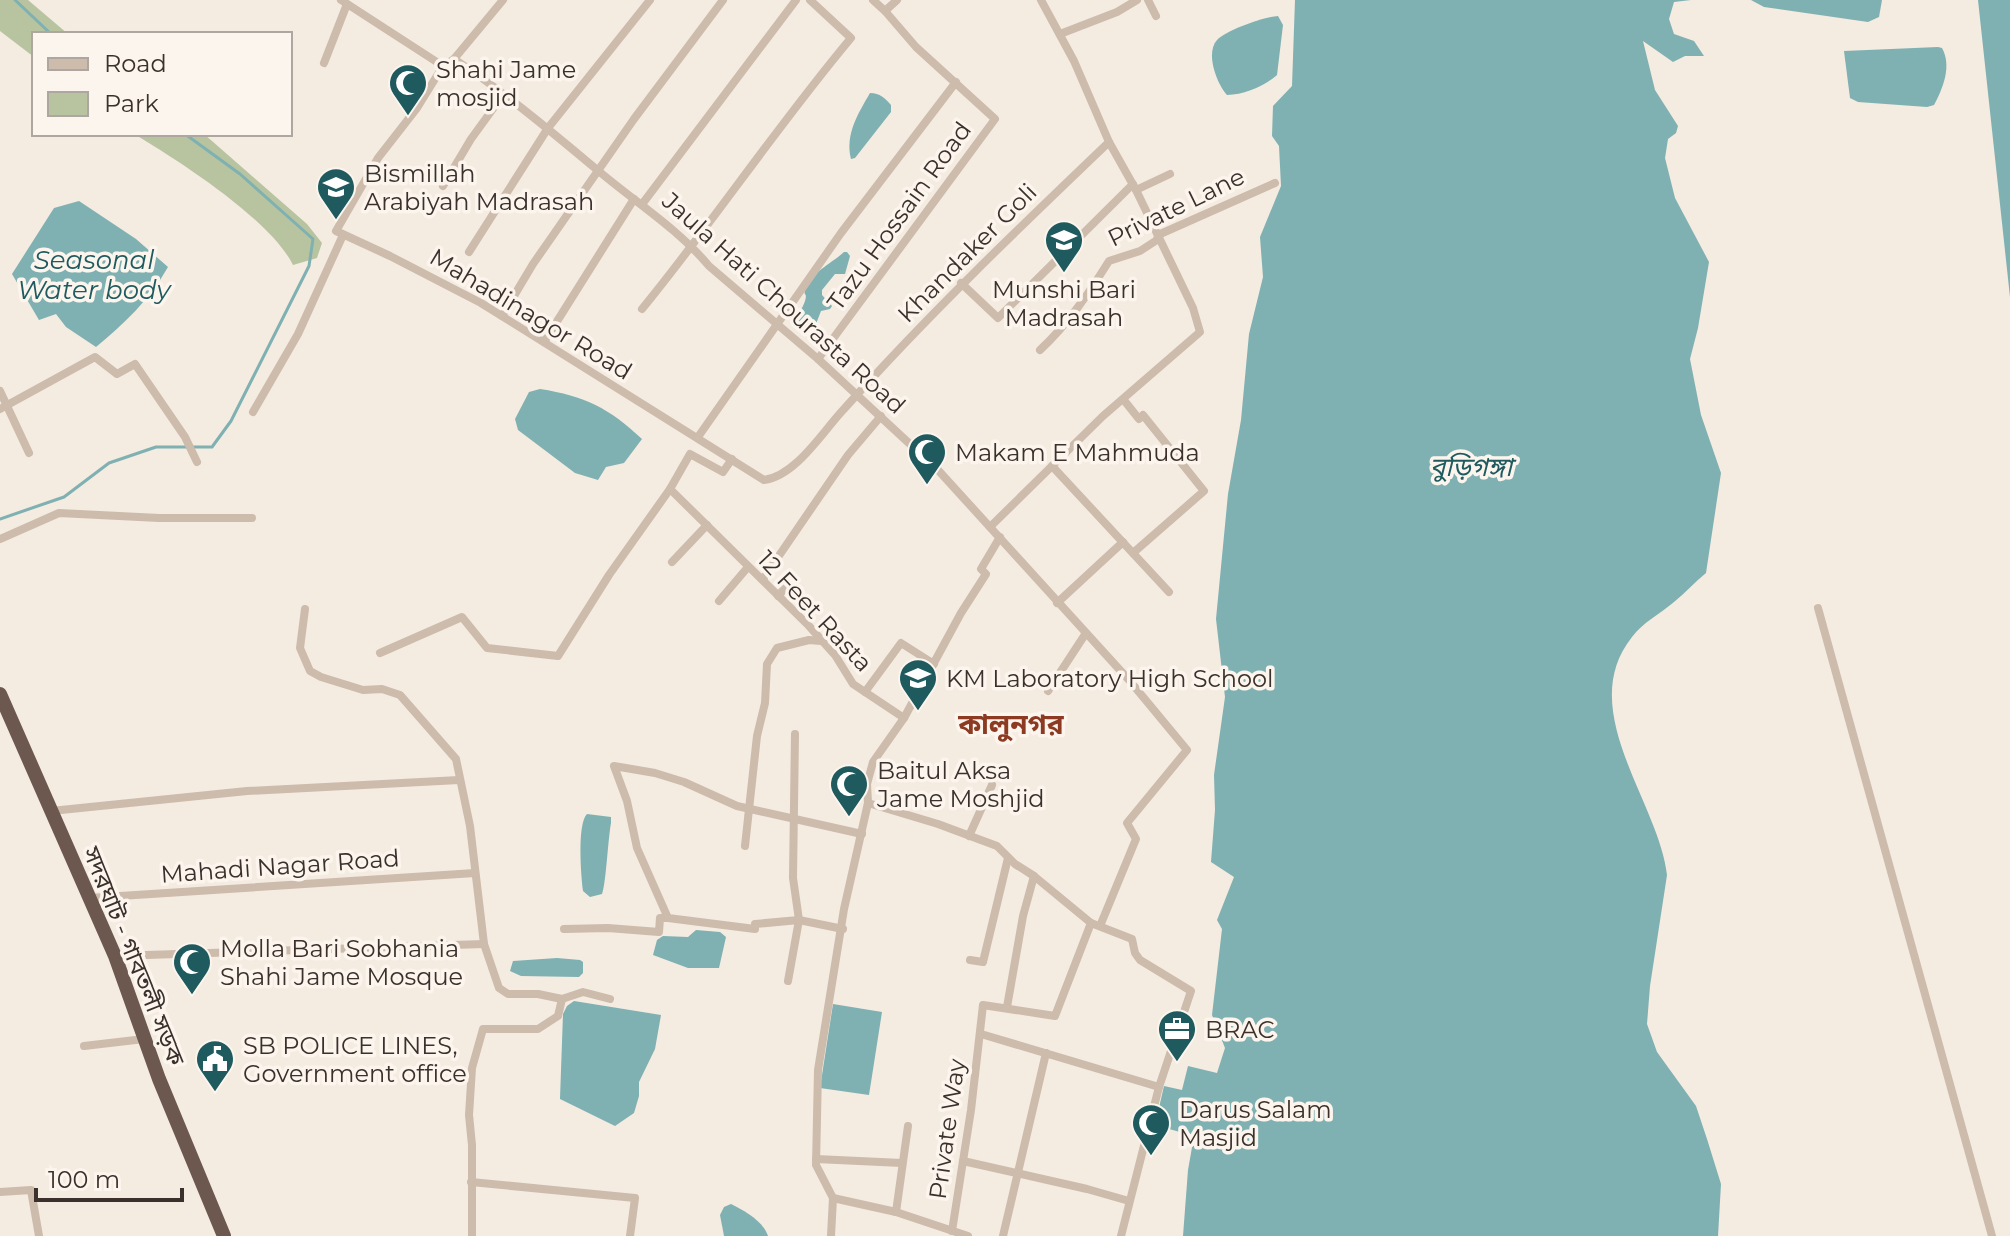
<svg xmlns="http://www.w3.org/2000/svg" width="2010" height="1236" viewBox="0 0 2010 1236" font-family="Montserrat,'Noto Sans Bengali',sans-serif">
<rect width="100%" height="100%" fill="#f4ebe1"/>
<!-- green -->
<g fill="#b8c4a0">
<polygon points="0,0 28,0 68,34 34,34 34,57 0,31"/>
<path d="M134,134H204L307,224L322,243L317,258L293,265C271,220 178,160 134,134Z"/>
</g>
<!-- water -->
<g fill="#7fb0b2">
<path d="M1295,0H1691L1674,2L1669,19L1674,34L1694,41L1704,56H1685L1673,62L1643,41L1655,90L1678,126L1676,133L1668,139L1665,158L1675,198L1709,262L1698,328L1690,359L1701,415L1721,473L1706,573C1695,582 1685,593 1674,602C1660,614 1643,622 1632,637C1574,710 1659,802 1667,875L1650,986L1647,1024L1657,1052L1696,1106L1707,1139L1721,1184L1718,1236H1183L1188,1170L1194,1136L1155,1125L1164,1086L1182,1090L1188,1066L1217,1073L1225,1048L1212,1015L1222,929L1217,920L1234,877L1211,862L1215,810L1214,775L1225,697L1216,619L1228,494L1241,420L1249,334L1263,277L1260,237L1281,186L1279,146L1272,136L1273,106L1292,86Z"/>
<polygon points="1751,0 1882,0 1879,17 1868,22 1764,7"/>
<polygon points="1978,0 2010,0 2010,297"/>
<path d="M1278,16L1283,25L1277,75C1265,86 1244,95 1227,95C1217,84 1205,53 1217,40C1227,30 1264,17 1278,16Z"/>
<path d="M1938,47L1942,48C1952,66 1943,88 1934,105L1927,107L1858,102L1850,98L1844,51Z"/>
<path d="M870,93C880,93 885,98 891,105V112L855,158L851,159C845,134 858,114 870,93Z"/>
<path d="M79,201L136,239L168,267C149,300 125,323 96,347L66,327L56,314L39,320L12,274L54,208Z"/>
<path d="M844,252H847L850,256L845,274H835L822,290V295L832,306L830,309L821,311L814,329L806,334C789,320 801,314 805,301C808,290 802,298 806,288C813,271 831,264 844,252Z"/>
<path d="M540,389C585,396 609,408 642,439L624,463L606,467L598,480L575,473L518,430L515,419L529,392Z"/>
<path d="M587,814L611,817V823C608,839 606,885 602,894L590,897L583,891C581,875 577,824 587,814Z"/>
<polygon points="696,930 720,932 726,937 719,968 688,968 653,955 657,940 663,936 688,937"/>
<polygon points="557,958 580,960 583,962 583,973 579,977 521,976 510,971 513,961"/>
<polygon points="574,1001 661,1015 655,1049 639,1082 639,1096 634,1113 615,1126 560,1099 563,1014 567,1006"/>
<polygon points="833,1004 882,1012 869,1095 820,1088"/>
<path d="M731,1204C745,1211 763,1221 768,1236H724L720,1215L724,1207Z"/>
</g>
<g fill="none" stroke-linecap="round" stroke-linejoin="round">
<!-- stream -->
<g stroke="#7fb0b2" stroke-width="3">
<polyline points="15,0 51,34"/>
<polyline points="0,519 64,497 109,463 156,447 212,447 231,421 309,266 313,239 240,174 185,134"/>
</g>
<!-- minor -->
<g stroke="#cdbbac" stroke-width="8">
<polyline points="341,0 443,66"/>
<path d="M503,0L454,59L443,66L417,108L378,158L336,231L390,256L481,303L764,480C796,476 823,431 844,409C928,315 1018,229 1109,142"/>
<polyline points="873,0 885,11"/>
<polyline points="1148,0 1156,16"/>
<polyline points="1060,34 1117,12 1137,0"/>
<path d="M454,59C506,93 554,134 601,173C638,204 678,229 709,266L818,359L938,470L1129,680L1187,750L1127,823L1136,839L1100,926"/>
<polyline points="324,63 347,4"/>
<polyline points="443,186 471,139 503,95"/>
<polyline points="1136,190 1170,174"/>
<polyline points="643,203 796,0"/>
<polyline points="469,252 548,128 650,0"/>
<polyline points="961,283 998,318 1133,184"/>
<path d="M642,309C714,221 778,125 851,38L810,0"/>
<polyline points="502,316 533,264 634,119 723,0"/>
<polyline points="544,342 634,199"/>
<path d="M1040,350C1068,324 1089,293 1109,261L1140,251L1157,240L1158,235L1275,183"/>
<polyline points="818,359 995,119 916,47 885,11 897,0"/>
<polyline points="0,391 29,453"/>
<polyline points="1123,399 1139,419 1143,415 1204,491 1133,553"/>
<polyline points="0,409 95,357 117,374 135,364 185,437 197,462"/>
<polyline points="253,412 298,334 343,235"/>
<polyline points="698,437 841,233 956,82"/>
<polyline points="1052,466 1169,592"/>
<polyline points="670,489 809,626 835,655 853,684 904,718"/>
<polyline points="990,527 1103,416 1200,332 1193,308 1136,190 1109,142 1074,61 1041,0"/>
<polyline points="0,539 59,513 159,518 252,518"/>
<polyline points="672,562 707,525"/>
<polyline points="763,579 848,455 881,416"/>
<polyline points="778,596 794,578"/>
<polyline points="719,601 748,567"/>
<polyline points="1057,603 1123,542"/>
<polyline points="1818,608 1992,1236"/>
<polyline points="305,609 300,648 310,671 321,677 363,690 382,689 400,695 456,759 470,826 484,944 499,988 508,994 538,994 562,999 583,992 610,999"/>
<polyline points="380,653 462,617 487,648 558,656 609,575 670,489 690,454 723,472 732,459"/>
<polyline points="1048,691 1086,633"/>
<polyline points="865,692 901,643 934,664"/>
<polyline points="868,803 938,824 997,846 1015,864 1034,876 1091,923 1132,939 1135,953 1140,960 1191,991 1159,1087 1121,1236"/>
<polyline points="51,811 247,791 459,780"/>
<polyline points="969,836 992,785"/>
<polyline points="745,846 757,736 765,703 767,664 777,648 809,640 821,641"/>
<polyline points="89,898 475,873"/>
<polyline points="564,929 608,928 659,932 660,918 668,918"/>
<polyline points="843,929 799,920 755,924 755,929 668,918 637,848 627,801 614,766 655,773 684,782 737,806 862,834"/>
<polyline points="115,956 484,944"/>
<polyline points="970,960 983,962 1008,858"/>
<polyline points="788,981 799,920 793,878 795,734"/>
<polyline points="1007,1007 1023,916 1034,876"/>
<polyline points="981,1034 1159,1087"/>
<polyline points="84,1046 144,1039"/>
<polyline points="816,1159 902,1163"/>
<polyline points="963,1161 1087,1189 1129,1201"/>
<polyline points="471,1182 635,1198 630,1236"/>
<polyline points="0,1192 31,1190 39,1236"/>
<polyline points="833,1198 896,1212 968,1236"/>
<polyline points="896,1212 908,1126"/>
<polyline points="952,1231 971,1110 983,1005 1055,1016 1091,923"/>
<polyline points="472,1236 472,1145 469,1115 472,1068 483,1029 538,1029 558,1016 562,999"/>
<polyline points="831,1236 833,1198 816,1165 818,1070 844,909 868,803 867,784 873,762 904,718 961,613 986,574 981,569 1000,537"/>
<polyline points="1003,1236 1046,1053"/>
</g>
<!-- trunk -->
<polyline stroke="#6c584f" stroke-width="14" points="0,694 115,956 159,1079 224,1236"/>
</g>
<!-- icons -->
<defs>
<symbol id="mosque-pin" viewBox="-11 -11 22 30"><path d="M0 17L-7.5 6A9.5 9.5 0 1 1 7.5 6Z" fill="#1f5a5e" stroke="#fbf5ee"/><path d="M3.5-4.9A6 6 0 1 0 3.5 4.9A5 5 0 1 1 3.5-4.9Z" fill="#fff"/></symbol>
<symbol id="school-pin" viewBox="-11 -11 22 30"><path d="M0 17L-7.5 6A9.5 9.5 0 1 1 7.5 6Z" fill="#1f5a5e" stroke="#fbf5ee"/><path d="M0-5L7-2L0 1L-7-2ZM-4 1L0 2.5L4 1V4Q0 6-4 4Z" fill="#fff"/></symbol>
<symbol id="office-pin" viewBox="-11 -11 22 30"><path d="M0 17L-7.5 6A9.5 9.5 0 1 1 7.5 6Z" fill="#1f5a5e" stroke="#fbf5ee"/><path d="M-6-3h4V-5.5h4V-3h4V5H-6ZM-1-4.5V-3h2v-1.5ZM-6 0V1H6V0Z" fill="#fff"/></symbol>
<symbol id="civic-pin" viewBox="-11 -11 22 30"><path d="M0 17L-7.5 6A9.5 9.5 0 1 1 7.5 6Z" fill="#1f5a5e" stroke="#fbf5ee"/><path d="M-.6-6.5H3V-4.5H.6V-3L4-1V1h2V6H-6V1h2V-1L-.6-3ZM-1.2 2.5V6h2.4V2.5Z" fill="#fff"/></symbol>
</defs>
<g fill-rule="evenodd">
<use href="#mosque-pin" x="386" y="61" width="44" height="60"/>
<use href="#school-pin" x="314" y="165" width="44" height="60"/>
<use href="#school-pin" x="1042" y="218" width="44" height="60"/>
<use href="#mosque-pin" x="905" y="430" width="44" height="60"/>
<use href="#school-pin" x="896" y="656" width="44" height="60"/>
<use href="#mosque-pin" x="827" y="762" width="44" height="60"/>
<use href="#mosque-pin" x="170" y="940" width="44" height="60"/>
<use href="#office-pin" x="1155" y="1007" width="44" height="60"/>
<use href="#civic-pin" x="193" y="1037" width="44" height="60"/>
<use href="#mosque-pin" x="1129" y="1101" width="44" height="60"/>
</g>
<g text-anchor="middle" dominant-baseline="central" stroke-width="7" stroke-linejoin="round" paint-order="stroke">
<!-- poi labels -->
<g font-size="24" fill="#3b302b" stroke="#fbf5ee" text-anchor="start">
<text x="436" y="69">Shahi Jame<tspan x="436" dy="28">mosjid</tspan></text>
<text x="364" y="173">Bismillah<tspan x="364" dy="28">Arabiyah Madrasah</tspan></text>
<text x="1064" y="289" text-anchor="middle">Munshi Bari<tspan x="1064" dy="28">Madrasah</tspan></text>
<text x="955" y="452">Makam E Mahmuda</text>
<text x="946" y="678">KM Laboratory High School</text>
<text x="877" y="770">Baitul Aksa<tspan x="877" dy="28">Jame Moshjid</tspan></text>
<text x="220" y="948">Molla Bari Sobhania<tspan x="220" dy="28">Shahi Jame Mosque</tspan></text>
<text x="1205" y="1029">BRAC</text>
<text x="243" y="1045">SB POLICE LINES,<tspan x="243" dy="28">Government office</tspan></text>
<text x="1179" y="1109">Darus Salam<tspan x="1179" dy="28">Masjid</tspan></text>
</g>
<!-- street labels -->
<g font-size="24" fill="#3b302b" stroke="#fbf5ee">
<text transform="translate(1176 207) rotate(-26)">Private Lane</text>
<text transform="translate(899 216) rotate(-54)">Tazu Hossain Road</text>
<text transform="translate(967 253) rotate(-45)">Khandaker Goli</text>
<text transform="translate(784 303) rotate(42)">Jaula Hati Chourasta Road</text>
<text transform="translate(531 314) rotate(31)">Mahadinagor Road</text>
<text transform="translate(815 611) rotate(47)">12 Feet Rasta</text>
<text transform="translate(280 866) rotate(-4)">Mahadi Nagar Road</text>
<text transform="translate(134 956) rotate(68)">সদরঘাট - গাবতলী সড়ক</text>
<text transform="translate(947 1129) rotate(-82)">Private Way</text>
</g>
<!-- water labels -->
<g font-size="26" font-style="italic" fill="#1f5a5e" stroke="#fbf5ee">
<text x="94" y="260">Seasonal<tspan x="94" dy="30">Water body</tspan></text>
<text x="1471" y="467">বুড়িগঙ্গা</text>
</g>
<!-- quarter labels -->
<g font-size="28" font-weight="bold" fill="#8c3b22" stroke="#fbf5ee">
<text x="1011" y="724">কালুনগর</text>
</g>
</g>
<!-- legend -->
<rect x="32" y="32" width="260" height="104" fill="#fbf5ee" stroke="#aea6a0" stroke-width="2"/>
<rect x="48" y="58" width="40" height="12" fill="#cdbbac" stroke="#aea6a0" stroke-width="2"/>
<text x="104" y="72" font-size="24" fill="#3b302b">Road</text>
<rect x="48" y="92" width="40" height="24" fill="#b8c4a0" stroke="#aea6a0" stroke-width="2"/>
<text x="104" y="112" font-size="24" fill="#3b302b">Park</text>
<!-- scale -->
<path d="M36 1188v12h146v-12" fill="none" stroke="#3b302b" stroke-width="4"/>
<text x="48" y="1188" font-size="24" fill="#3b302b" stroke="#fbf5ee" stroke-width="6" paint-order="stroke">100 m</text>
</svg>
